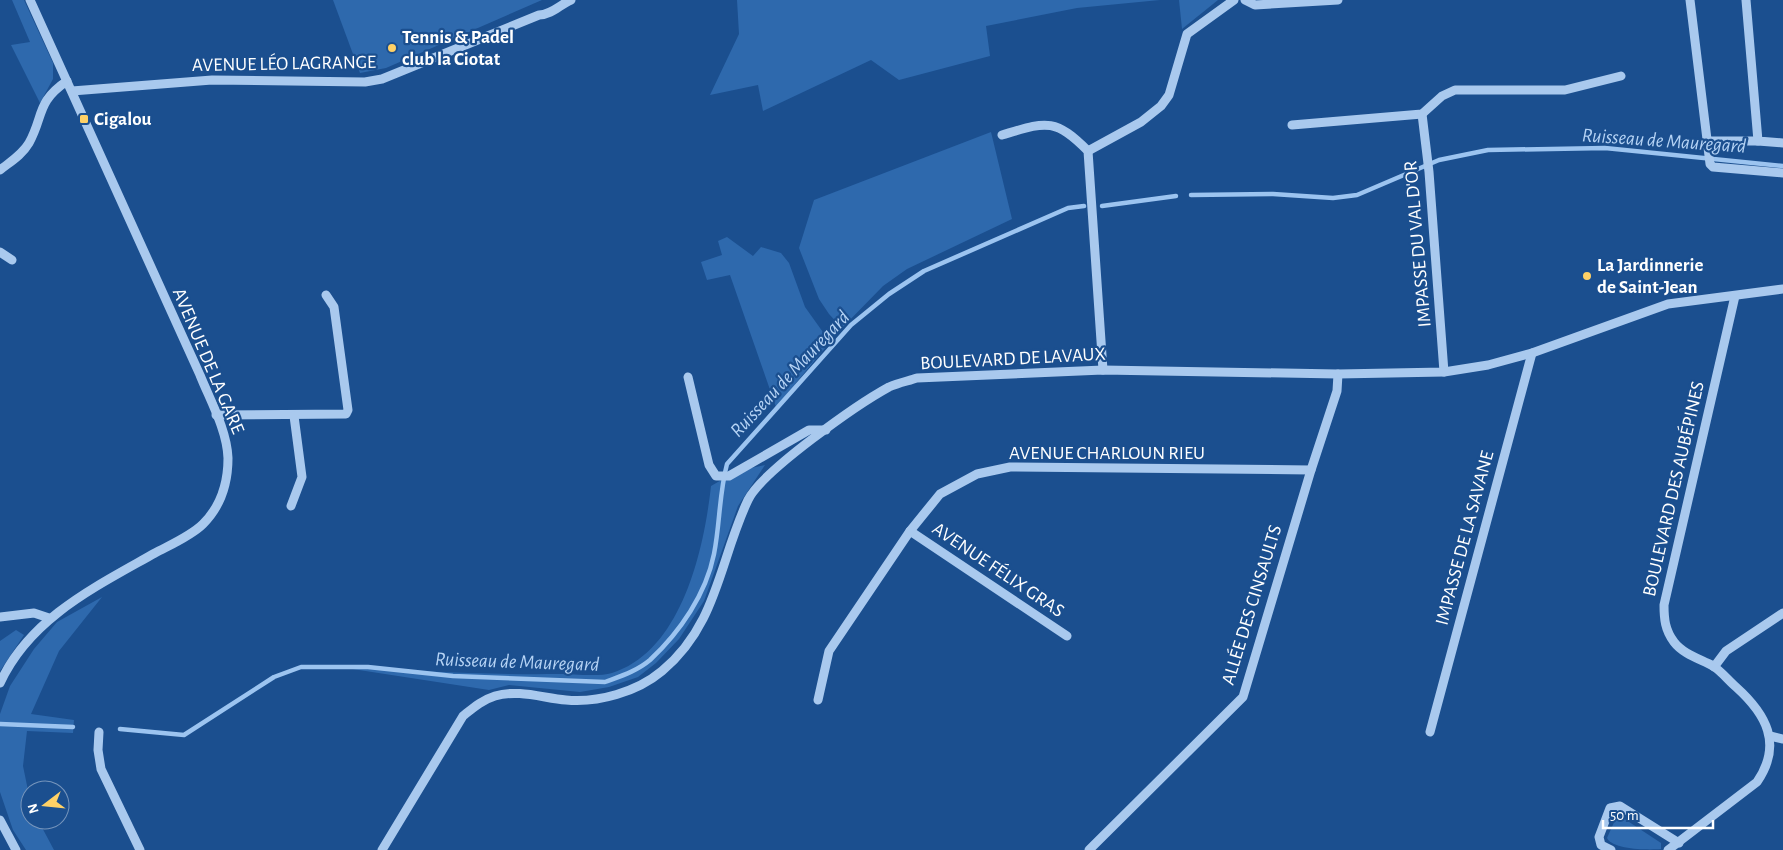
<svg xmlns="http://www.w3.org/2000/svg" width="1783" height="850" viewBox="0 0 1783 850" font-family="'Alegreya Sans',sans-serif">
<rect width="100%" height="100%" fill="#1b4f8f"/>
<!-- green -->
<g fill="#2e69ad">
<polygon points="12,0 24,0 53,63 53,79 40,103 11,45 30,42"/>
<polygon points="333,0 542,0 386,68 360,73"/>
<polygon points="737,0 1160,0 1077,8 986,26 990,56 899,80 871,60 763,111 758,85 710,95 739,34"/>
<polygon points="1179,0 1218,0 1182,29"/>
<polygon points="991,132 1012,219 907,269 883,286 842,328 829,314 819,299 799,248 814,200"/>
<polygon points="727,237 753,256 761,247 781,253 789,263 805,307 830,342 776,407 730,275 707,280 701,262 722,255 718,241"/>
<path d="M765,465L738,506L704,601L679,639L656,663L638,677L609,687L580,692L509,685L489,690L346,668C417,671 488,675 559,674C573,674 599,677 612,673C682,651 704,549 711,486L737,471Z"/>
<polygon points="102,597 59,651 31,714 74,720 73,733 27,731 23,766 30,800 30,820 38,820 54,850 26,850 13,830 0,792 0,714 10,686 34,649 57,622"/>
<polygon points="16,630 24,635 0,671 0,641"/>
<path d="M1620,816L1661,843V849C1649,850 1613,850 1607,838L1616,818Z"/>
</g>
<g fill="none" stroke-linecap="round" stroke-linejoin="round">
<!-- stream -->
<g stroke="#9cc4f0" stroke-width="4.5">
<polyline points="1191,195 1273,194 1333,198 1357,195 1439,160 1488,150 1605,148 1783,166"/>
<polyline points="1102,206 1176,196"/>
<polyline points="0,724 73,727"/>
<path d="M120,729L184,735L274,677L301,667H368L453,676L605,682C621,676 637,671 650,660C680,632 706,594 714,554C720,524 719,494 727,464L851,325L889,294L924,271L1068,208L1084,206"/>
</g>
<!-- minor -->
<g stroke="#a9c9ee" stroke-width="9">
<polyline points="1245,0 1255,5 1338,0"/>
<polyline points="1690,0 1710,164 1713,167 1783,173"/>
<polyline points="1746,0 1758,141 1783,143"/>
<path d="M72,91L212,80L365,82L382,79L539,15C553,14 559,5 571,0"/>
<polyline points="1422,114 1429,172 1444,372"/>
<polyline points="1292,125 1422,114 1442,96 1455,90 1565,90 1621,76"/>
<path d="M1002,135C1046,122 1054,117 1088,151L1103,370"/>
<polyline points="1707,141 1758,141"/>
<polyline points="1088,151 1141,122 1161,106 1169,95 1187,34 1234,0"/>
<path d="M0,170C10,162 22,155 29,143C44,116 36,102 67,81"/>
<polyline points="0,252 12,260"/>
<polyline points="688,377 709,465 716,476 729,476 809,430 826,430"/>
<polyline points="216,415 346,414 348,410 334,307 326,295"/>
<polyline points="291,506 302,477 294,416"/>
<polyline points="910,531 1067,636"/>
<polyline points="0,617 34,613 49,618"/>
<polyline points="1714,667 1726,651 1783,613"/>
<path d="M0,683C30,618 95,587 155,553C170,545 191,536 203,524C221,506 228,482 228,458C227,430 210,400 200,375L30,0"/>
<polyline points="818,700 829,651 910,531 940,494 977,474 1010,467 1311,470"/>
<polyline points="99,732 98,750 101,769 140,850"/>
<polyline points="1430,732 1532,353"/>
<polyline points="1770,736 1783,739"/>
<polyline points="0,820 16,850"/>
<path d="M382,850L463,716C473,708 482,700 495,696C518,689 543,698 566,700C598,703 637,692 662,671C718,624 719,561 748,500C762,471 858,404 889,387C898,383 908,381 917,378L1103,370L1338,374L1444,372L1488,365L1532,353L1668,304L1783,289"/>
<polyline points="1089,850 1243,697 1311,470 1337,391 1338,374"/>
<polyline points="1611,850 1601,845 1599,837 1610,808 1620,806 1679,843"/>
<path d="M1668,850L1757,782C1783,744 1766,714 1736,687C1728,680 1721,671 1713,666C1700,659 1683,654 1674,642C1665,630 1664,619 1664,605L1735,296"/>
</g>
</g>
<!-- markers -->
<g fill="#ffd166" stroke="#1b4f8f" stroke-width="2">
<circle cx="392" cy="48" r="5"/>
<rect x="79" y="114" width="10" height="10" rx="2.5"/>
<circle cx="1587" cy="276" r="5"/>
</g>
<g text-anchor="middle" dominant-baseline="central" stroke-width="4.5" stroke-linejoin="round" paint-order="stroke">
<!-- poi labels -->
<g font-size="19" font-weight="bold" fill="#fff" stroke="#1b4f8f" text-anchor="start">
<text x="402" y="37">Tennis &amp; Padel<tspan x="402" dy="22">club la Ciotat</tspan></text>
<text x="94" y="119">Cigalou</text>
<text x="1597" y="265">La Jardinnerie<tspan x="1597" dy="22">de Saint-Jean</tspan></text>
</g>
<!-- street labels -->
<g font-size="19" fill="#fff" stroke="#1b4f8f">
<text transform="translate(284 64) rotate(-1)">AVENUE LÉO LAGRANGE</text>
<text transform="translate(1418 244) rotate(-95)">IMPASSE DU VAL D'OR</text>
<text transform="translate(1013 359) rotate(-3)">BOULEVARD DE LAVAUX</text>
<text transform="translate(208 361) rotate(67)">AVENUE DE LA GARE</text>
<text x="1107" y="453">AVENUE CHARLOUN RIEU</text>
<text transform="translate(1674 489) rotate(-77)">BOULEVARD DES AUBÉPINES</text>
<text transform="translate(1465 538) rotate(-75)">IMPASSE DE LA SAVANE</text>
<text transform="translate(998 570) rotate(34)">AVENUE FÉLIX GRAS</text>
<text transform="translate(1252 605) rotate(-73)">ALLÉE DES CINSAULTS</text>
</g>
<!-- water labels -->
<g font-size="20" font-style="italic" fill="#b5d3f5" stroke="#1b4f8f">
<text transform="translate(1664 141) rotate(4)">Ruisseau de Mauregard</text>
<text transform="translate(790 374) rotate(-47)">Ruisseau de Mauregard</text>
<text transform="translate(517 662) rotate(2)">Ruisseau de Mauregard</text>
</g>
</g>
<!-- north arrow -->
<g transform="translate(45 805) rotate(254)"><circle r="24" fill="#1b4f8f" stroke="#7695bc"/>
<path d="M0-4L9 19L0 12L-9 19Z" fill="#ffd166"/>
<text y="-8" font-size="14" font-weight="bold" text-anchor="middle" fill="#ffffff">N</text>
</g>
<!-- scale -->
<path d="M1603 820v8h110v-8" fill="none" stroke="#ffffff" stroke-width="2.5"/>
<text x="1610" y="820" font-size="15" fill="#ffffff" stroke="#1b4f8f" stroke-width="4" paint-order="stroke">50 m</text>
</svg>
